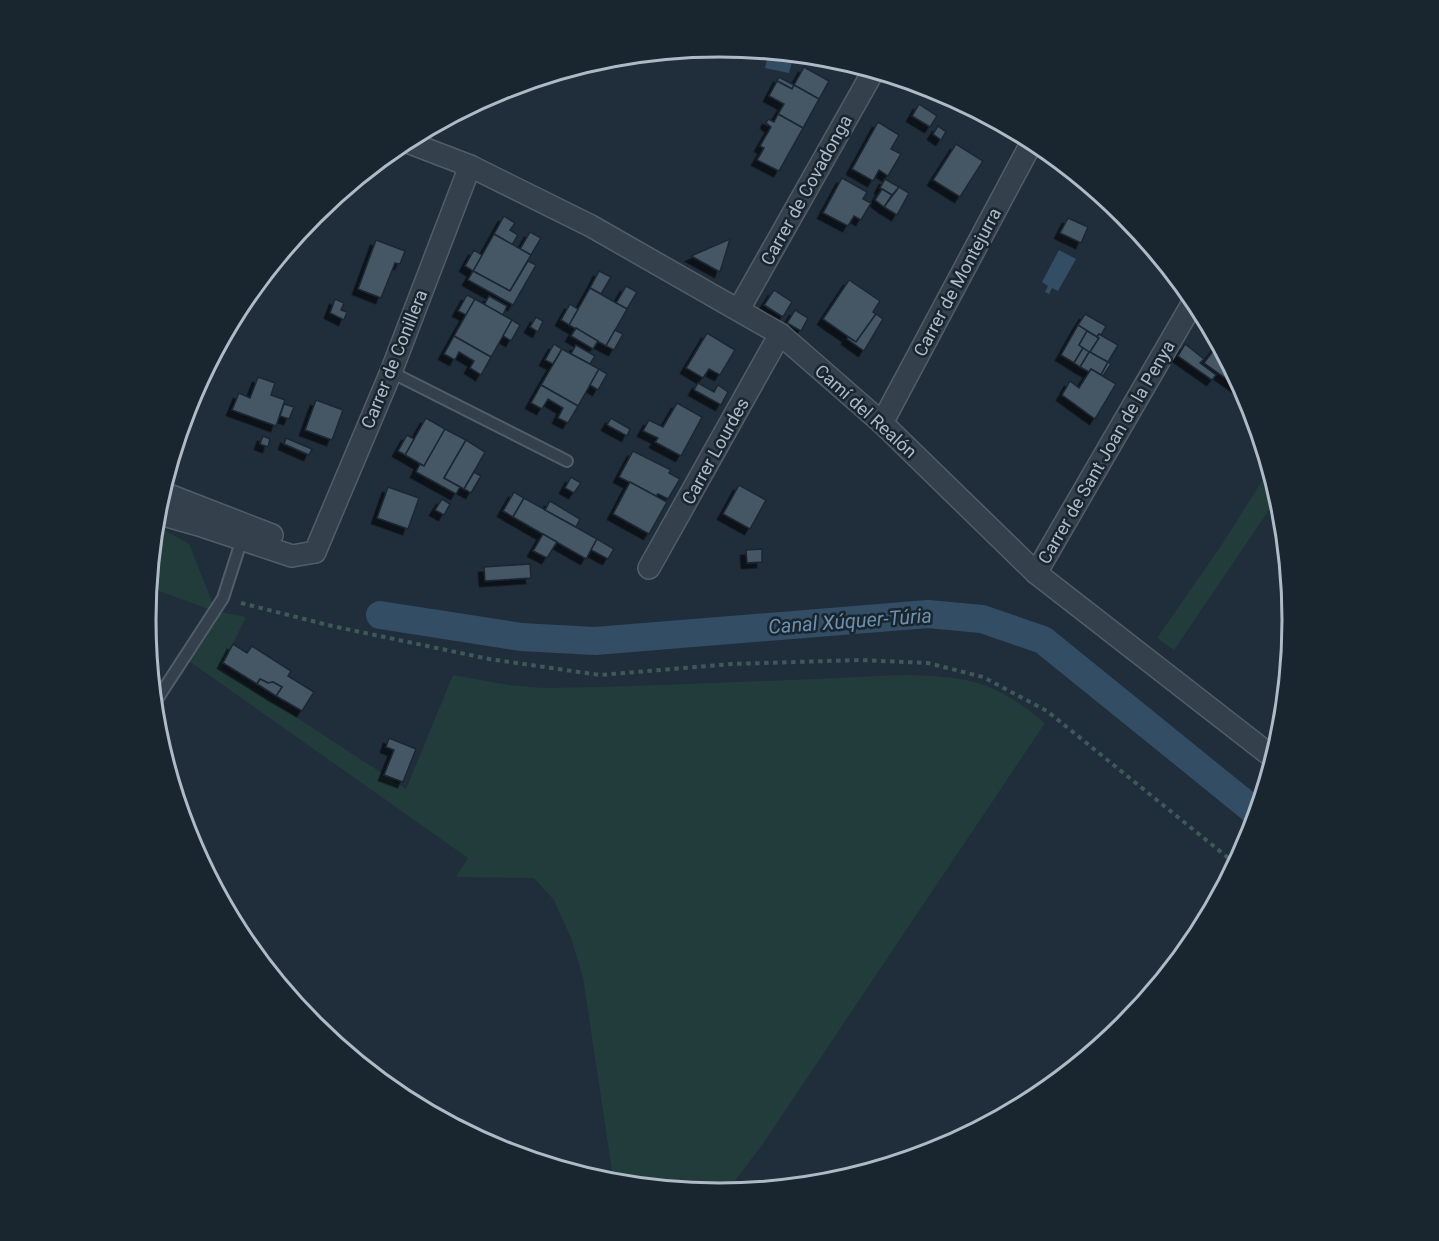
<svg xmlns="http://www.w3.org/2000/svg" width="1439" height="1241" viewBox="0 0 1439 1241" font-family="Roboto,sans-serif">
<defs>
<filter id="shadow"><feDropShadow dx="-5.5" dy="5.5" stdDeviation="0" flood-color="#0009"/></filter>
</defs>
<rect width="100%" height="100%" fill="#202e3b"/>
<!-- green -->
<g fill="#223c3c">
<polygon points="1270,468 1283,509 1284,521 1269,510 1174,650 1157,638 1223,543"/>
<polygon points="155,525 189,544 216,612 149,587"/>
<path d="M220,612L246,617L221,668L406,789L453,675L508,685L543,688C634,687 725,682 816,679C865,677 918,671 966,680C997,686 1021,704 1045,723L762,1145L725,1194L614,1184L583,977L571,938L554,900L534,878L456,877L468,858L189,661Z"/>
</g>
<!-- water -->
<g fill="#324d64">
<polygon points="769,51 794,54 789,73 765,68"/>
<polygon points="1059,250 1076,259 1058,291 1052,288 1049,294 1045,292 1048,286 1042,282"/>
</g>
<g fill="none" stroke-linecap="round" stroke-linejoin="round">
<!-- canal -->
<polyline stroke="#324d64" stroke-width="28" points="380,615 521,637 595,641 928,614 982,619 1043,640 1258,814"/>
</g>
<!-- building -->
<g fill="#455665" stroke="#1b2732" stroke-width="1.5" filter="url(#shadow)">
<polygon points="804,67 829,81 819,99 794,85"/>
<polygon points="779,77 794,85 792,89 777,81"/>
<polygon points="777,81 792,89 794,85 819,99 803,128 778,114 784,104 769,96"/>
<polygon points="919,104 937,116 930,127 912,116"/>
<polygon points="778,114 803,128 779,171 757,160 764,148 760,146 771,127 766,123 768,119 774,122"/>
<polygon points="878,122 899,135 891,149 901,154 888,176 879,170 873,181 852,169"/>
<polygon points="938,126 946,132 941,140 933,134"/>
<polygon points="956,144 983,161 960,197 933,180"/>
<polygon points="842,178 867,192 863,199 871,203 861,220 854,216 848,226 823,213"/>
<polygon points="885,179 899,187 892,195 880,188"/>
<polygon points="899,187 909,193 897,215 884,207"/>
<polygon points="882,189 892,195 884,207 875,200"/>
<polygon points="504,216 515,223 510,230 518,235 512,245 494,234"/>
<polygon points="1068,218 1088,227 1081,243 1060,233"/>
<polygon points="530,232 541,238 531,255 520,249"/>
<polygon points="494,234 531,255 510,291 473,271"/>
<polygon points="730,239 720,272 691,256"/>
<polygon points="376,240 405,251 400,264 395,263 381,298 358,289"/>
<polygon points="474,250 482,255 473,271 465,266"/>
<polygon points="528,261 536,265 513,305 468,280 473,271 510,291"/>
<polygon points="599,271 611,277 601,294 590,288"/>
<polygon points="849,280 880,301 873,312 876,314 856,342 823,319"/>
<polygon points="626,286 637,292 627,309 616,303"/>
<polygon points="590,288 627,309 606,346 569,325"/>
<polygon points="774,290 792,302 783,317 764,305"/>
<polygon points="467,295 475,299 466,315 458,311"/>
<polygon points="489,296 507,306 503,315 484,305"/>
<polygon points="335,299 344,303 341,310 347,312 344,320 330,313"/>
<polygon points="475,299 512,320 491,357 454,336"/>
<polygon points="570,304 578,309 569,325 561,320"/>
<polygon points="795,310 808,318 801,331 787,323"/>
<polygon points="876,314 883,319 864,351 847,339 848,337 856,342"/>
<polygon points="1085,314 1106,326 1101,335 1099,334 1097,337 1078,325"/>
<polygon points="536,317 543,321 538,332 530,327"/>
<polygon points="512,320 520,325 511,341 503,336"/>
<polygon points="1078,325 1087,331 1079,345 1083,348 1074,363 1061,355"/>
<polygon points="576,328 598,341 593,349 571,336"/>
<polygon points="615,330 623,334 614,350 606,346"/>
<polygon points="1087,331 1099,338 1090,352 1108,362 1101,375 1091,369 1089,372 1080,367 1089,352 1079,345"/>
<polygon points="707,333 735,350 720,375 709,369 703,378 686,368"/>
<polygon points="1099,334 1118,345 1108,362 1090,352 1099,338 1097,337"/>
<polygon points="454,336 491,357 481,375 470,368 474,361 459,352 455,360 444,354"/>
<polygon points="1219,343 1245,392 1204,363"/>
<polygon points="554,344 562,349 553,364 545,360"/>
<polygon points="1185,344 1204,359 1200,363 1216,375 1212,380 1178,356"/>
<polygon points="576,345 595,356 590,364 571,354"/>
<polygon points="1083,348 1089,352 1080,367 1074,363"/>
<polygon points="562,349 599,369 578,406 541,385"/>
<polygon points="1108,362 1111,364 1103,376 1101,375"/>
<polygon points="599,369 607,374 598,390 590,385"/>
<polygon points="1091,369 1116,384 1095,419 1062,395 1070,381 1079,388"/>
<polygon points="258,377 275,383 271,395 285,400 276,426 232,410 239,393 250,398"/>
<polygon points="698,383 714,392 718,385 728,392 721,405 694,390"/>
<polygon points="541,385 578,406 568,423 558,418 563,408 548,399 542,409 531,403"/>
<polygon points="316,400 343,410 332,440 305,430"/>
<polygon points="677,403 702,417 681,456 655,442 658,438 643,431 649,420 663,427"/>
<polygon points="284,404 294,407 289,419 280,416"/>
<polygon points="426,418 445,429 424,466 405,455"/>
<polygon points="611,418 630,429 627,436 607,425"/>
<polygon points="445,429 466,440 444,478 460,487 456,494 416,472 420,464 424,466"/>
<polygon points="407,435 414,439 405,455 398,451"/>
<polygon points="263,436 270,439 268,447 260,444"/>
<polygon points="286,438 312,449 309,455 284,444"/>
<polygon points="466,440 485,452 464,489 444,478"/>
<polygon points="633,451 671,470 669,473 680,479 668,499 658,494 656,496 619,477"/>
<polygon points="474,472 481,476 471,493 464,489"/>
<polygon points="571,477 581,483 574,493 565,488"/>
<polygon points="630,482 667,502 649,534 613,514"/>
<polygon points="739,485 766,500 750,529 723,514"/>
<polygon points="388,487 419,498 408,529 377,518"/>
<polygon points="514,492 524,498 513,517 503,511"/>
<polygon points="524,498 597,539 586,559 513,517"/>
<polygon points="442,499 450,504 444,515 435,510"/>
<polygon points="550,501 580,519 576,527 545,510"/>
<polygon points="543,534 557,542 547,558 533,551"/>
<polygon points="597,539 614,549 608,559 591,550"/>
<polygon points="762,549 762,562 747,563 746,550"/>
<polygon points="530,564 531,578 485,581 484,567"/>
<polygon points="233,644 247,653 252,646 291,671 288,676 314,692 302,711 276,696 282,687 273,682 268,683 260,679 257,684 223,663"/>
<polygon points="260,679 268,683 273,682 282,687 276,696 257,684"/>
<polygon points="389,738 416,749 403,782 384,775 394,750 386,747"/>
</g>
<g fill="none" stroke-linecap="round" stroke-linejoin="round">
<defs>
<g id="lane">
<polyline points="391,372 567,461"/>
<polyline points="154,704 223,598 242,539"/>
</g>
<g id="street">
<polyline points="405,141 470,166 591,226 780,334 882,423 1036,573 1275,759"/>
<polyline points="739,309 874,70"/>
<polyline points="882,423 1033,140"/>
<polyline points="161,492 272,535"/>
<polyline points="156,513 202,526 292,556 315,552"/>
<polyline points="315,552 391,372 470,166"/>
<polyline points="649,568 780,334"/>
<polyline points="1036,573 1195,299"/>
</g>
</defs>
<!-- lane casing -->
<use href="#lane" stroke="#515e69" stroke-width="14"/>
<!-- street casing -->
<use href="#street" stroke="#515e69" stroke-width="24"/>
<!-- path -->
<polyline stroke="#3f5858" stroke-width="4" stroke-dasharray="4.5 4.5" stroke-linecap="butt" points="241,603 332,626 489,659 600,675 732,664 859,660 928,663 983,677 1047,711 1237,865"/>
<!-- lane -->
<use href="#lane" stroke="#34404b" stroke-width="10"/>
<!-- street -->
<use href="#street" stroke="#34404b" stroke-width="21"/>
</g>
<g text-anchor="middle" dominant-baseline="central" stroke-width="5" stroke-linejoin="round" paint-order="stroke">
<!-- street labels -->
<g font-size="18" fill="#aebbc7" stroke="#19252f">
<text transform="translate(806 190) rotate(-61)">Carrer de Covadonga</text>
<text transform="translate(957 282) rotate(-62)">Carrer de Montejurra</text>
<text transform="translate(394 359) rotate(-68)">Carrer de Conillera</text>
<text transform="translate(866 411) rotate(42)">Camí del Realón</text>
<text transform="translate(715 451) rotate(-61)">Carrer Lourdes</text>
<text transform="translate(1106 452) rotate(-60)">Carrer de Sant Joan de la Penya</text>
</g>
<!-- water labels -->
<g font-size="20" font-style="italic" fill="#6c90ad" stroke="#19252f">
<text transform="translate(850 621) rotate(-4)">Canal Xúquer-Túria</text>
</g>
</g>
<!-- crop -->
<path d="M0 0H1439V1241H0ZM156 620a563 563 0 1 1 1126 0a563 563 0 1 1-1126 0Z" fill="#19252f" fill-rule="evenodd"/>
<path fill="none" stroke="#aebbc7" stroke-width="3" d="M156 620a563 563 0 1 1 1126 0a563 563 0 1 1-1126 0Z"/>
</svg>
